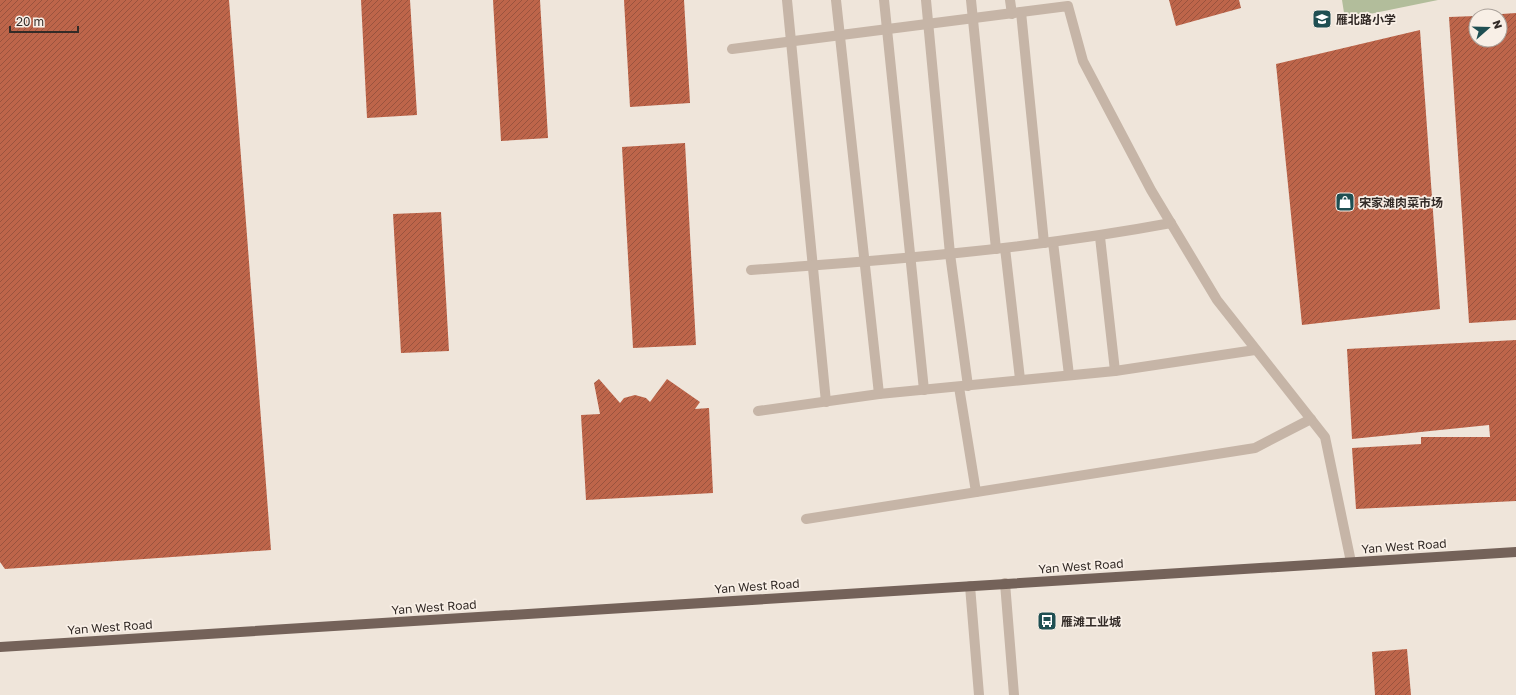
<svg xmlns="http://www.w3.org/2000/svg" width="1516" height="695" viewBox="0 0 1516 695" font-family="'Golos Text','Noto Sans SC',sans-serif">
<defs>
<pattern id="building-hatch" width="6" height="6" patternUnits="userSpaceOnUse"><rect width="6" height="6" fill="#bd654a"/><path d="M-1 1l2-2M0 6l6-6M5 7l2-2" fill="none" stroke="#9a533e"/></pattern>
</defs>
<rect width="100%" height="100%" fill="#efe5da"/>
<!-- garden -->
<polygon fill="#b2bd9b" points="1342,0 1438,0 1345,19"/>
<!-- building -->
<g fill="url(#building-hatch)">
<polygon points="0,0 229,0 271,550 5,569 0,562"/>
<polygon points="361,0 410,0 417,115 367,118"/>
<polygon points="493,0 540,0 548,138 501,141"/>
<polygon points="624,0 684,0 690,103 630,107"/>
<polygon points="1169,0 1239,0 1241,8 1176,26"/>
<polygon points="1516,13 1516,320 1469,323 1449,17 1476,16 1476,40 1500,40 1500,16 1488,15"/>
<polygon points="1420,30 1440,309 1302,325 1276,64"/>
<polygon points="685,143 696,345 633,348 622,147"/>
<polygon points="441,212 449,351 401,353 393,214"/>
<polygon points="1516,340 1516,501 1356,509 1352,448 1421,444 1421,437 1490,437 1489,425 1352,439 1347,349"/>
<polygon points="599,379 620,403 624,398 635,395 646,398 650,402 667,379 700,402 695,409 709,408 713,493 586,500 581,415 600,414 594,383"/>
<polygon points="1407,649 1411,695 1375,695 1372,652"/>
</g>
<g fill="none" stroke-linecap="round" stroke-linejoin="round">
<!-- minor -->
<g stroke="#c6b5a7" stroke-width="10">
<polyline points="787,0 826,402"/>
<polyline points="836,0 879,394"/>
<polyline points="884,0 924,390"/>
<polyline points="926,0 950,254 968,386"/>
<polyline points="971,0 996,249"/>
<polyline points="1010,0 1012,14"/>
<polyline points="1021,12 1044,243"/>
<polyline points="732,49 1068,6 1083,61 1151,190 1217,300 1325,437 1351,562"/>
<polyline points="1100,237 1115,371"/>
<polyline points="1053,242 1069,375"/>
<polyline points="1005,248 1020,379"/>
<path d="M751,270C892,260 1032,249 1171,223"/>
<polyline points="959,387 976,492"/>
<polyline points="758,411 879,394 1115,371 1255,350"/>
<polyline points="806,519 1255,448 1311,419"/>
<polyline points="1005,583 1014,695"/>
<polyline points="970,586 979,695"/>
</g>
<!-- major -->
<polyline stroke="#746259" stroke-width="10" points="0,647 1516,552"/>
</g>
<!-- icons -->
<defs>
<symbol id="school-square" viewBox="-11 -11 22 22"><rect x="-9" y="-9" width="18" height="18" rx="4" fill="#1f4f52" stroke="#f8efe6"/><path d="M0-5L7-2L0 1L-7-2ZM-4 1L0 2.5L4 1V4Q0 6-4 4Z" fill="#fff"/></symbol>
<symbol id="shop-square" viewBox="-11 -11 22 22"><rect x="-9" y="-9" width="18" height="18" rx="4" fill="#1f4f52" stroke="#f8efe6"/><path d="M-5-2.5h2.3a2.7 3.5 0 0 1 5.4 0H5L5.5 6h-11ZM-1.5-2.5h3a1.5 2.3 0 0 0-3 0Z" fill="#fff"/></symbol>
<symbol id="bus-square" viewBox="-11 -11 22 22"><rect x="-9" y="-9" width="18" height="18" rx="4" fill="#1f4f52" stroke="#f8efe6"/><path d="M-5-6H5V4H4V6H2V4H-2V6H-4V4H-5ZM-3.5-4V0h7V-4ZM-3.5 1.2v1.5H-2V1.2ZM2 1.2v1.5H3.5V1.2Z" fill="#fff"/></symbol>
</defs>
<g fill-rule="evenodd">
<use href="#school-square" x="1311" y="8" width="22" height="22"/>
<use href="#shop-square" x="1334" y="191" width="22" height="22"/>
<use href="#bus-square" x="1036" y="610" width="22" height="22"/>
</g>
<g text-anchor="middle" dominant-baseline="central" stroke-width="3.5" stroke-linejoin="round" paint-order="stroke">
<!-- poi labels -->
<g font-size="12" font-weight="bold" fill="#332b27" stroke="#f8efe6" text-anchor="start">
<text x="1336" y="19">雁北路小学</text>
<text x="1359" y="202">宋家滩肉菜市场</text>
<text x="1061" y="621">雁滩工业城</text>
</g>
<!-- street labels -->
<g font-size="12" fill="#332b27" stroke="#f8efe6">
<text transform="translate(1404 546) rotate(-4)">Yan West Road</text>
<text transform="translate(1081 566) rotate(-4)">Yan West Road</text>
<text transform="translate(757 586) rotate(-4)">Yan West Road</text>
<text transform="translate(434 607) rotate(-4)">Yan West Road</text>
<text transform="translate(110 627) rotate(-4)">Yan West Road</text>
</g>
</g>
<!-- north arrow -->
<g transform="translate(1488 28) rotate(70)"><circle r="19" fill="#f8efe6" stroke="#a9a19a"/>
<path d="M0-3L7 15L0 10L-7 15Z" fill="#1f4f52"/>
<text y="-6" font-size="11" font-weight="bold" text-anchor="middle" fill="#332b27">N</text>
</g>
<!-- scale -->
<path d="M10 26v6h68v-6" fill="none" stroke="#332b27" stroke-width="2"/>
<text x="16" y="26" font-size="12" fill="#332b27" stroke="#f8efe6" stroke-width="3" paint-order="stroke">20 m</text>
</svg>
